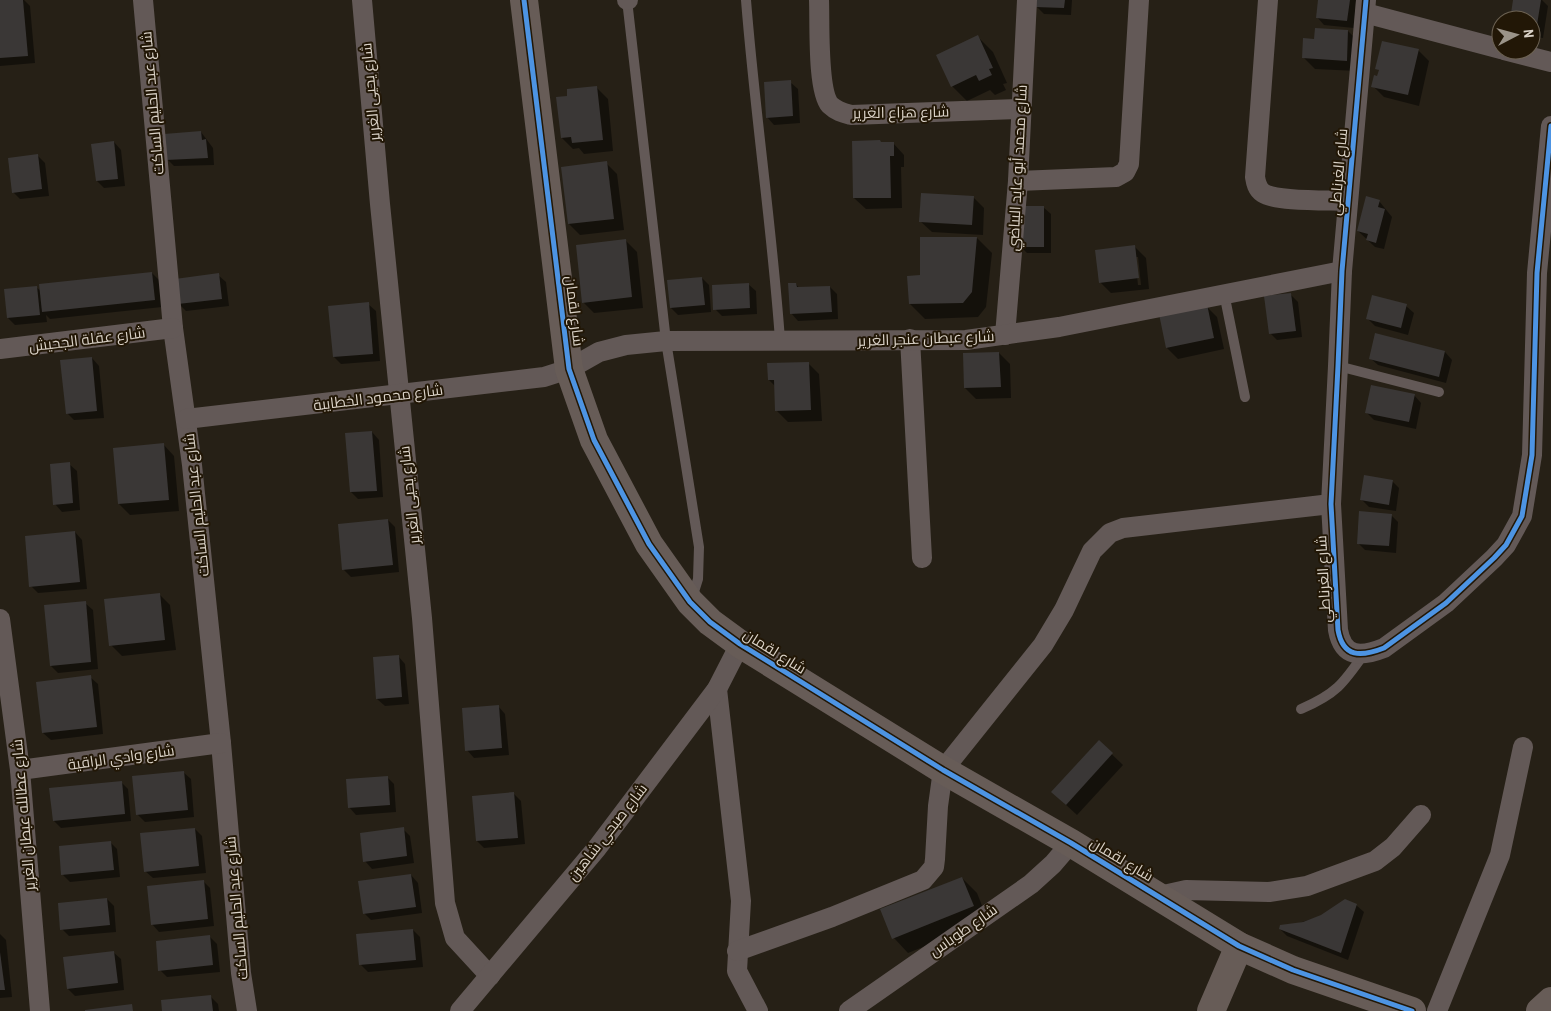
<svg xmlns="http://www.w3.org/2000/svg" width="1551" height="1011" viewBox="0 0 1551 1011" font-family="'Archivo Narrow',Cairo,sans-serif">
<rect width="100%" height="100%" fill="#262016"/>
<!-- shadow -->
<g fill="#0007" fill-rule="evenodd">
<polygon points="24,0 30,6 35,63 0,66 0,1"/>
<polygon points="1037,0 1072,0 1071,15 1044,14 1036,6"/>
<polygon points="1319,0 1356,0 1354,28 1324,25 1317,17"/>
<polygon points="1514,0 1542,0 1548,6 1543,38 1531,36 1531,20 1511,20"/>
<polygon points="1348,31 1359,42 1357,71 1315,69 1304,58 1315,40"/>
<polygon points="978,37 993,52 1007,83 1003,84 1006,90 995,95 990,90 967,101 952,86"/>
<polygon points="1418,50 1429,61 1419,106 1384,97 1373,86 1378,77 1380,71 1377,68"/>
<polygon points="790,82 798,89 800,123 774,125 767,117"/>
<polygon points="597,88 608,99 613,151 584,154 579,148 573,149 562,138 569,97"/>
<polygon points="201,132 213,148 214,165 174,166 167,159"/>
<polygon points="114,142 121,150 125,186 104,188 97,181"/>
<polygon points="893,143 904,155 904,167 901,167 902,208 866,209 854,198"/>
<polygon points="38,156 45,163 49,196 20,199 13,192"/>
<polygon points="606,163 617,174 624,230 580,235 569,224"/>
<polygon points="973,197 984,208 983,235 932,232 920,221"/>
<polygon points="1379,201 1392,217 1384,249 1375,247 1358,231"/>
<polygon points="1043,207 1051,214 1051,253 1027,253 1020,246"/>
<polygon points="977,238 992,253 986,307 978,317 925,319 910,304 922,277"/>
<polygon points="626,241 637,252 643,308 594,313 583,302"/>
<path d="M1135,247L1146,258L1149,289L1111,293L1100,282ZM1135,257H1138L1141,285H1138Z"/>
<polygon points="152,273 159,280 162,307 50,319 46,315 47,322 15,325 8,318 37,288 41,291"/>
<polygon points="218,275 226,282 229,306 186,311 179,304"/>
<polygon points="702,278 709,285 711,312 678,315 671,308"/>
<polygon points="748,284 756,291 757,314 722,316 715,309"/>
<polygon points="796,284 799,288 830,287 837,294 838,319 798,321 791,313"/>
<polygon points="1291,295 1298,302 1302,337 1277,340 1270,333"/>
<polygon points="368,304 376,311 380,361 341,364 334,357"/>
<polygon points="1206,306 1217,317 1224,349 1178,359 1167,348 1160,315"/>
<polygon points="1406,306 1414,313 1408,335 1375,326 1368,319"/>
<polygon points="1376,335 1445,352 1452,360 1446,383 1378,365 1370,358"/>
<polygon points="999,353 1010,364 1011,398 976,399 965,388"/>
<polygon points="92,358 99,366 104,418 74,420 67,413"/>
<polygon points="808,363 819,374 822,421 788,422 777,411 776,387 769,380"/>
<polygon points="1414,395 1421,403 1416,429 1374,420 1367,413"/>
<polygon points="372,432 379,440 383,497 358,499 351,492"/>
<polygon points="163,444 174,456 179,511 130,515 119,504"/>
<polygon points="69,464 77,471 80,510 62,512 55,504"/>
<polygon points="1392,481 1399,488 1396,511 1369,507 1362,500"/>
<polygon points="1391,515 1398,522 1396,553 1365,550 1358,543"/>
<polygon points="388,520 395,527 399,572 351,577 344,570"/>
<polygon points="75,532 82,540 87,589 38,593 31,586"/>
<polygon points="159,594 170,605 176,650 122,656 111,645"/>
<polygon points="85,603 93,610 98,669 58,673 51,666"/>
<polygon points="398,656 405,664 409,704 385,706 377,699"/>
<polygon points="90,677 98,684 103,734 51,740 43,733"/>
<polygon points="498,706 505,714 509,755 474,758 467,750"/>
<polygon points="1099,742 1123,765 1077,815 1064,803"/>
<polygon points="183,772 191,779 194,817 145,822 137,814"/>
<polygon points="387,777 394,784 396,812 356,815 349,807"/>
<polygon points="121,782 128,789 131,821 61,828 54,821 51,789"/>
<polygon points="514,794 521,801 525,844 484,848 477,841"/>
<polygon points="195,829 202,836 206,873 153,878 145,871"/>
<polygon points="403,829 410,836 414,863 372,869 365,861"/>
<polygon points="110,842 117,849 120,877 70,882 63,875"/>
<polygon points="411,875 418,883 422,913 371,920 364,913"/>
<polygon points="962,878 977,893 988,921 908,953 894,938"/>
<polygon points="203,881 210,888 214,926 159,932 152,924"/>
<polygon points="107,899 114,906 116,932 69,936 62,929"/>
<polygon points="1356,905 1364,912 1348,960 1287,936 1280,929"/>
<polygon points="413,930 420,937 423,967 368,972 361,965"/>
<polygon points="0,934 6,940 12,997 0,998"/>
<polygon points="210,937 217,944 220,972 167,977 160,970"/>
<polygon points="113,952 121,959 124,990 75,996 68,989"/>
<polygon points="211,997 218,1004 219,1011 163,1011"/>
</g>
<!-- building -->
<g fill="#3a3736">
<polygon points="0,0 23,0 28,56 0,58"/>
<polygon points="1035,0 1065,0 1064,8 1035,7"/>
<polygon points="1318,0 1350,0 1347,21 1316,18"/>
<polygon points="1513,0 1541,0 1536,31 1531,31 1531,20 1510,20"/>
<polygon points="1315,28 1348,30 1347,61 1302,58 1303,38 1314,39"/>
<polygon points="978,35 993,68 989,69 992,75 979,81 976,75 951,87 936,55"/>
<polygon points="1382,41 1419,49 1408,95 1371,87 1374,75 1377,76 1379,70 1375,69"/>
<polygon points="791,80 793,116 766,118 764,82"/>
<polygon points="597,86 603,140 572,143 571,137 561,138 556,97 567,96 567,89"/>
<polygon points="201,131 202,140 206,139 208,158 166,160 164,134"/>
<polygon points="880,140 881,142 894,142 894,156 890,156 891,198 853,198 852,141"/>
<polygon points="114,141 118,179 96,181 91,144"/>
<polygon points="38,154 42,189 12,193 8,158"/>
<polygon points="607,161 614,219 568,224 561,167"/>
<polygon points="921,193 974,196 972,225 919,222"/>
<polygon points="1366,196 1380,200 1378,207 1385,209 1376,243 1366,240 1368,234 1357,231"/>
<polygon points="1018,206 1044,206 1044,247 1019,247"/>
<polygon points="920,237 977,237 972,292 963,303 909,304 907,276 920,275"/>
<polygon points="626,239 632,297 582,303 576,245"/>
<polygon points="1135,245 1139,278 1099,283 1095,250"/>
<polygon points="152,272 155,300 42,312 39,284"/>
<polygon points="219,273 222,299 178,304 175,279"/>
<polygon points="702,277 705,305 670,308 667,280"/>
<polygon points="749,283 750,308 713,310 712,285"/>
<polygon points="788,283 796,283 797,287 830,286 832,312 790,314"/>
<polygon points="37,286 40,315 7,318 4,289"/>
<polygon points="1291,293 1296,331 1269,334 1264,296"/>
<polygon points="1372,295 1407,304 1401,328 1366,319"/>
<polygon points="369,302 373,354 333,357 328,306"/>
<polygon points="1207,304 1214,338 1166,348 1159,314"/>
<polygon points="1375,333 1445,351 1439,377 1369,359"/>
<polygon points="999,352 1001,387 964,388 963,353"/>
<polygon points="92,357 97,411 66,414 60,360"/>
<polygon points="809,362 811,410 775,411 774,380 768,380 767,363"/>
<polygon points="1371,385 1415,394 1409,422 1365,413"/>
<polygon points="372,431 377,491 350,492 345,433"/>
<polygon points="164,443 169,500 118,504 113,448"/>
<polygon points="70,462 73,503 53,505 50,464"/>
<polygon points="1364,475 1393,480 1389,505 1360,500"/>
<polygon points="1359,511 1392,514 1389,546 1357,544"/>
<polygon points="388,519 393,565 342,570 338,524"/>
<polygon points="75,531 80,582 29,587 25,536"/>
<polygon points="160,593 165,640 109,646 104,599"/>
<polygon points="86,601 91,662 50,666 44,605"/>
<polygon points="399,655 402,697 376,699 373,657"/>
<polygon points="91,675 97,727 42,733 36,682"/>
<polygon points="499,705 502,748 465,751 462,708"/>
<polygon points="1099,740 1113,753 1066,805 1051,792"/>
<polygon points="184,771 188,810 136,815 132,776"/>
<polygon points="388,776 390,805 348,808 346,779"/>
<polygon points="122,781 125,814 53,821 49,788"/>
<polygon points="514,792 518,838 476,841 472,796"/>
<polygon points="404,827 407,856 363,862 360,833"/>
<polygon points="195,828 199,866 144,872 140,833"/>
<polygon points="111,841 114,870 61,875 59,846"/>
<polygon points="411,874 416,907 363,914 358,881"/>
<polygon points="962,877 974,906 892,939 880,909"/>
<polygon points="204,880 208,919 151,925 147,886"/>
<polygon points="107,898 110,925 60,930 58,903"/>
<polygon points="1345,899 1357,904 1341,953 1279,929 1280,925 1303,922 1321,915"/>
<polygon points="413,929 416,960 359,965 356,934"/>
<polygon points="210,935 213,965 158,971 156,941"/>
<polygon points="114,951 118,983 67,989 63,957"/>
<polygon points="0,952 5,990 0,990"/>
<polygon points="211,995 213,1011 162,1011 161,1000"/>
<polygon points="132,1004 133,1011 85,1011 85,1010"/>
</g>
<g fill="none" stroke-linecap="round" stroke-linejoin="round">
<!-- lane -->
<g stroke="#635957" stroke-width="10">
<polyline points="627,0 666,341 699,547 698,579 692,598"/>
<path d="M746,0C755,114 772,227 780,340"/>
<polyline points="1224,293 1245,397"/>
<polyline points="1338,366 1439,392"/>
<path d="M1301,709C1336,694 1343,684 1364,654"/>
</g>
<!-- street -->
<g stroke="#635957" stroke-width="20">
<polyline points="143,0 173,328 192,465 221,743 241,973 247,1011"/>
<polyline points="362,0 380,204 422,618 445,903 455,938 490,976"/>
<polyline points="627,0 628,0"/>
<path d="M819,0C820,22 817,90 830,105C836,111 844,113 851,115L1021,109"/>
<path d="M1268,0L1255,177C1256,183 1257,189 1263,193C1276,202 1330,200 1348,201"/>
<path d="M1366,0L1342,271L1338,366L1331,504L1338,630C1343,658 1361,657 1384,648L1446,603L1494,558L1506,545L1522,516L1532,455L1537,273L1551,126"/>
<polyline points="1365,13 1501,49"/>
<polyline points="1504,50 1551,62"/>
<polyline points="1018,181 1116,177 1125,172 1129,164 1139,0"/>
<polyline points="1005,335 1018,181 1027,0"/>
<polyline points="910,339 922,558"/>
<polyline points="0,349 173,328"/>
<polyline points="186,419 544,377 569,369 599,352 626,345 666,341 966,340 1059,327 1342,271"/>
<polyline points="0,619 20,770 40,1011"/>
<polyline points="717,689 741,901 737,971 758,1011"/>
<polyline points="20,770 221,743"/>
<polyline points="1159,896 1186,890 1269,892 1307,886 1375,861 1393,847 1421,815"/>
<polyline points="737,951 832,917 923,880 934,867 935,859 938,806 943,770 1043,645 1064,610 1092,551 1110,533 1123,528 1331,504"/>
<polyline points="460,1011 597,848 717,689 740,644"/>
<polyline points="849,1011 1031,884 1053,864 1071,843"/>
<polyline points="1437,1011 1500,855 1523,747"/>
</g>
<!-- secondary -->
<g stroke="#675c57" stroke-width="28">
<polyline points="524,0 569,369 594,440 649,544 690,602 710,622 740,644 943,770 1071,843 1239,946 1293,970 1412,1011"/>
<polyline points="1211,1011 1239,946"/>
<polyline points="1540,1011 1551,1001"/>
</g>
<defs>
<g id="cycleway">
<polyline points="524,0 569,369 594,440 649,544 690,602 710,622 740,644 943,770 1071,843 1239,946 1293,970 1412,1011"/>
<path d="M1366,0L1342,271L1338,366L1331,504L1338,630C1343,658 1361,657 1384,648L1446,603L1494,558L1506,545L1522,516L1532,455L1537,273L1551,126"/>
</g>
</defs>
<!-- cycleway casing -->
<use href="#cycleway" stroke="#221706" stroke-width="8"/>
<!-- cycleway -->
<use href="#cycleway" stroke="#4d94e3" stroke-width="5"/>
</g>
<g text-anchor="middle" dominant-baseline="central" stroke-width="4" stroke-linejoin="round" paint-order="stroke">
<!-- street labels -->
<g font-size="15" fill="#dad2c7" stroke="#221706">
<text transform="translate(370 92) rotate(-95)">شارع يحيى الغرير</text>
<text transform="translate(152 103) rotate(-95)">شارع عبد الحليم الساكت</text>
<text transform="translate(901 112) rotate(-1)">شارع هزاع الغرير</text>
<text transform="translate(1017 168) rotate(-87)">شارع محمد أبو عايد البياضي</text>
<text transform="translate(1338 172) rotate(-85)">شارع الغرناطي</text>
<text transform="translate(575 311) rotate(83)">شارع لقمان</text>
<text transform="translate(926 338) rotate(-2)">شارع عبطان عنجر الغرير</text>
<text transform="translate(87 339) rotate(-7)">شارع عقلة الجحيش</text>
<text transform="translate(378 397) rotate(-7)">شارع محمود الخطايبة</text>
<text transform="translate(409 495) rotate(-96)">شارع يحيى الغرير</text>
<text transform="translate(196 505) rotate(-96)">شارع عبد الحليم الساكت</text>
<text transform="translate(1323 579) rotate(-93)">شارع الغرناطي</text>
<text transform="translate(775 651) rotate(32)">شارع لقمان</text>
<text transform="translate(121 757) rotate(-8)">شارع وادي الراقية</text>
<text transform="translate(23 815) rotate(-95)">شارع عطالله عبطان الغرير</text>
<text transform="translate(607 832) rotate(-52)">شارع صبحي شاهين</text>
<text transform="translate(1122 859) rotate(31)">شارع لقمان</text>
<text transform="translate(236 908) rotate(-95)">شارع عبد الحليم الساكت</text>
<text transform="translate(963 930) rotate(-35)">شارع طوباس</text>
</g>
</g>
<!-- north arrow -->
<g transform="translate(1516 35) rotate(84)"><circle r="24" fill="#221706" stroke="#6c6253"/>
<path d="M0-4L9 19L0 12L-9 19Z" fill="#9b9489"/>
<text y="-8" font-size="14" font-weight="bold" text-anchor="middle" fill="#dad2c7">N</text>
</g>
</svg>
